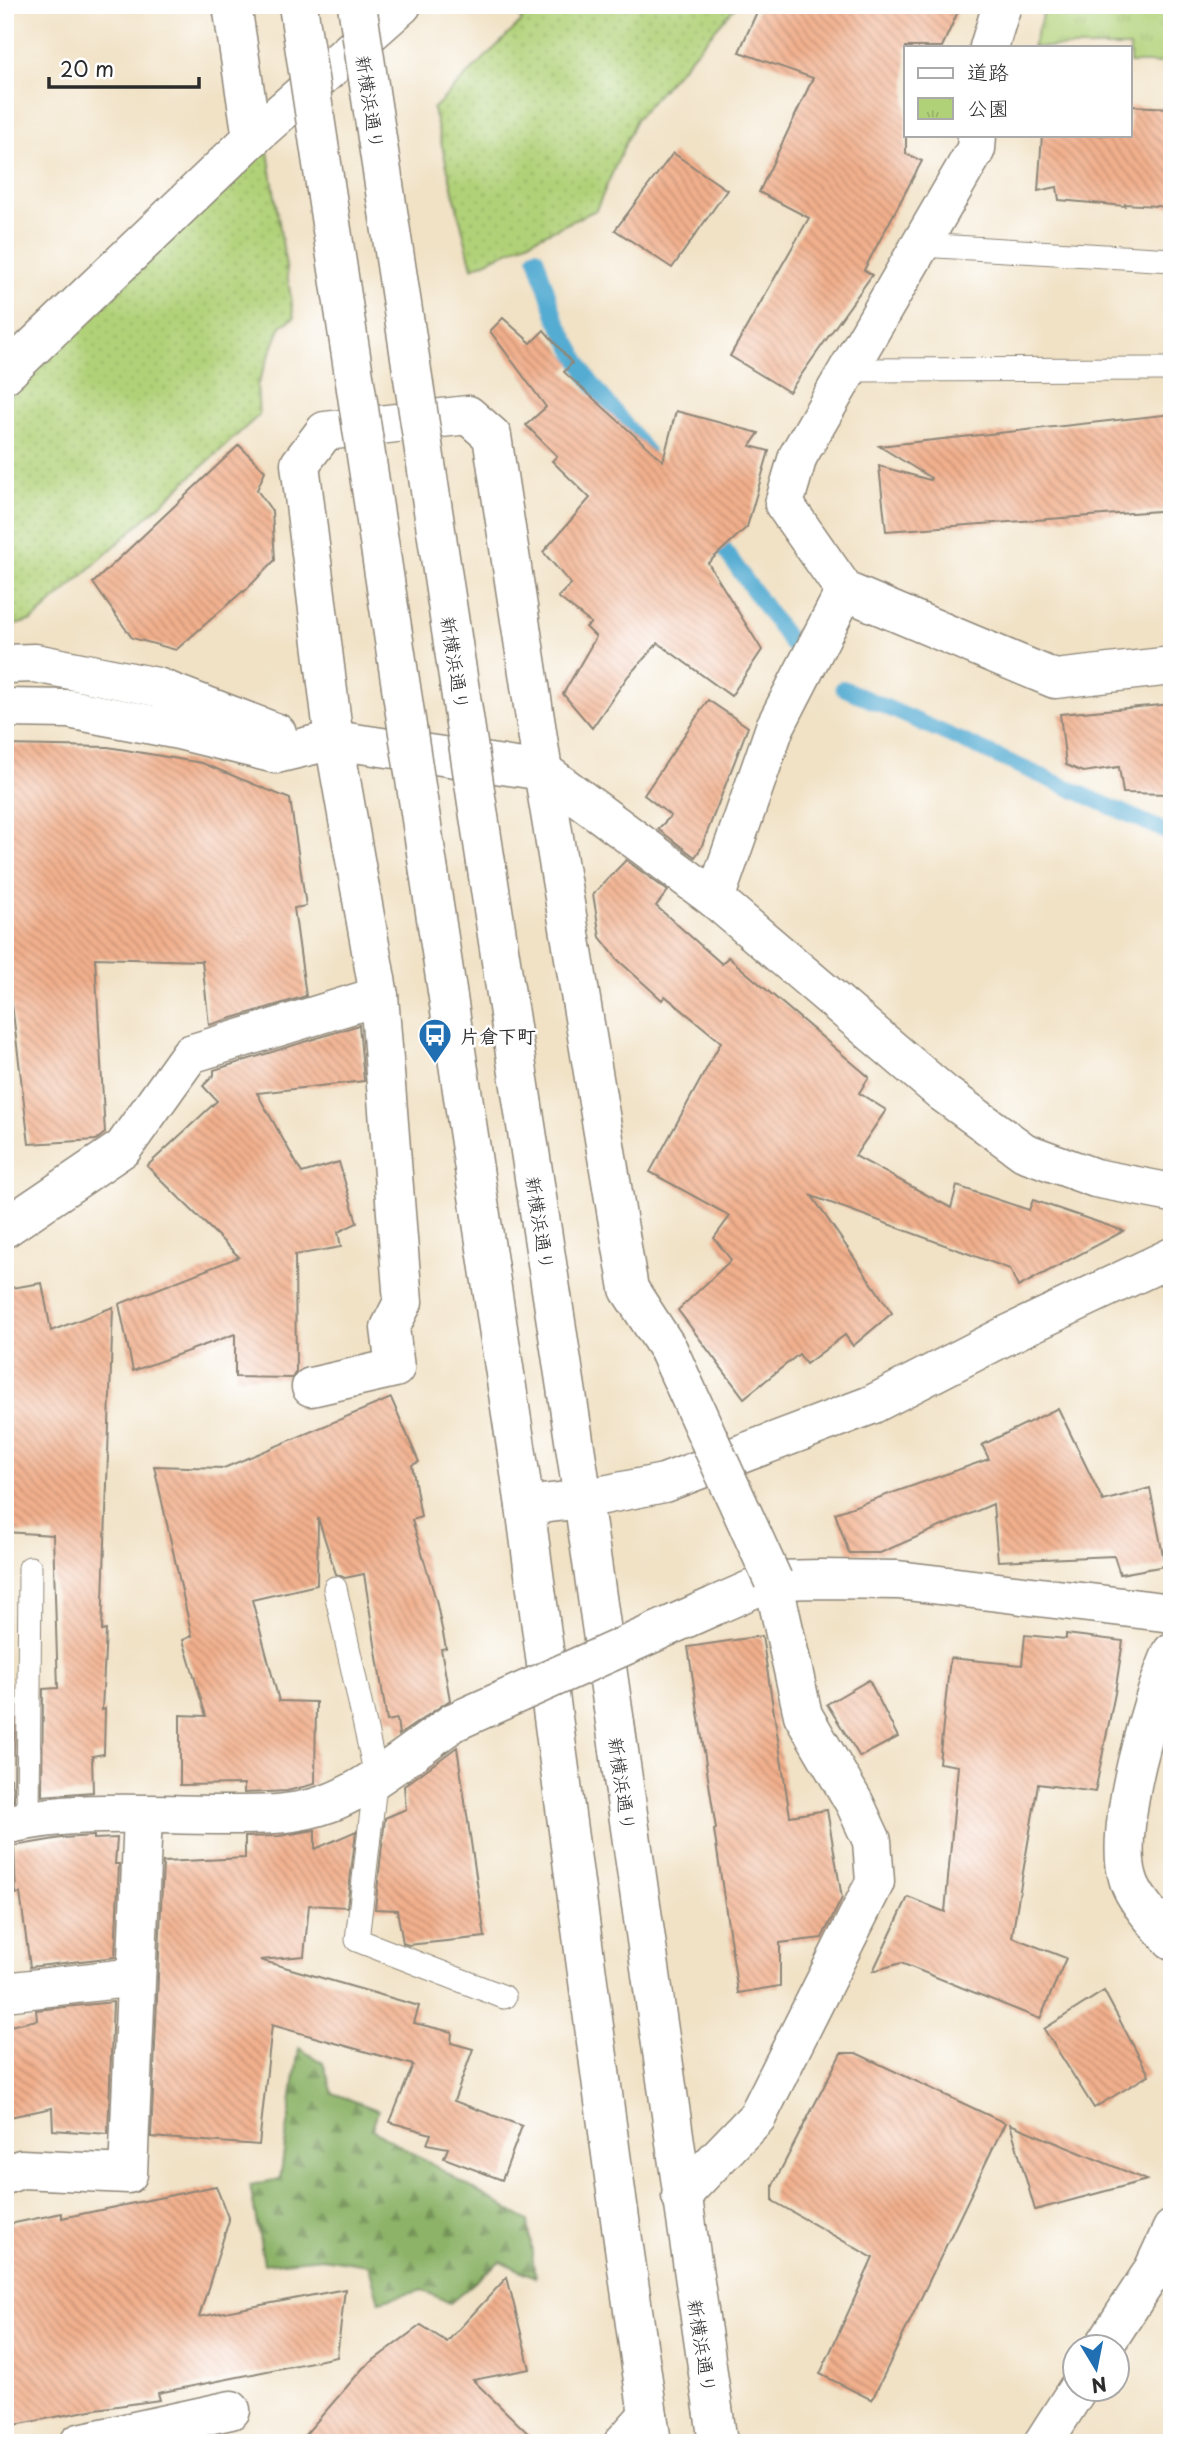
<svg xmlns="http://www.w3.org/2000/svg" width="1177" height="2448" viewBox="0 0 1177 2448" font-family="'Playpen Sans','Klee One',sans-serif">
<defs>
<pattern id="grass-dots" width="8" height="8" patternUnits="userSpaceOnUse" patternTransform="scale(1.75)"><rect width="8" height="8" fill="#b1d178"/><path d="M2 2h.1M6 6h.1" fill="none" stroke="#98b468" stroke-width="1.8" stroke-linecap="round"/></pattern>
<pattern id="forest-firs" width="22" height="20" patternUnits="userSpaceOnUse" patternTransform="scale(1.75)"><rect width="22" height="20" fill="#8cb368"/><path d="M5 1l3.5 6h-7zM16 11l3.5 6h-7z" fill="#739256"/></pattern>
<pattern id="park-tufts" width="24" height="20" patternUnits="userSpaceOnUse" patternTransform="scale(1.75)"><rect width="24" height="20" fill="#b1d178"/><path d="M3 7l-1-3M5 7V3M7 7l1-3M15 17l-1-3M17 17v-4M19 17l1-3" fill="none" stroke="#98b468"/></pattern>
<pattern id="building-back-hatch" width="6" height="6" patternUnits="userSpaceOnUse" patternTransform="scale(1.75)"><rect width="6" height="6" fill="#f2b08d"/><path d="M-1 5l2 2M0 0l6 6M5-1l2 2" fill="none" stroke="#c48f73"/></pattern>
</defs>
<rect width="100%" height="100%" fill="#fff"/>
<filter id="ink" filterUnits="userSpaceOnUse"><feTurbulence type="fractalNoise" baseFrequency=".0143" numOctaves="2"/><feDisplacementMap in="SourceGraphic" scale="14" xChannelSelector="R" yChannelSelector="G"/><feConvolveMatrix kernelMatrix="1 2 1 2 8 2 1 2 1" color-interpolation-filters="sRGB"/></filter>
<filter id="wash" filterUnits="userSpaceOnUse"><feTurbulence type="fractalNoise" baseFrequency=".00686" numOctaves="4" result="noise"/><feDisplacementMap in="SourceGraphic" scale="28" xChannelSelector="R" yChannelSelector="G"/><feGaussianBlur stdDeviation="1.57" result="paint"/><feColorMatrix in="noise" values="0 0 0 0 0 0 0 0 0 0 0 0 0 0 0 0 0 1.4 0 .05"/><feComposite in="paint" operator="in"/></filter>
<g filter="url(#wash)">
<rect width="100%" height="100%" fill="#f1e2c6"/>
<!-- grass -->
<g fill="url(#grass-dots)" stroke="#6e7e52" stroke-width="2">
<polygon points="511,5 737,5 636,119 596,210 472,268 433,109 522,21"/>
<polygon points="267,145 294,318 281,326 257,386 259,415 33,620 5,628 5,401"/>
</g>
<!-- forest -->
<polygon fill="url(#forest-firs)" stroke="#5c6f4a" stroke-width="2" points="299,2048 323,2063 333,2093 378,2110 372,2129 528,2221 535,2277 500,2261 450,2303 423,2290 379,2301 368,2265 322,2258 264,2264 250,2185 280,2179"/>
<!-- park -->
<polygon fill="url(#park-tufts)" stroke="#6e7e52" stroke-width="2" points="1046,5 1172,5 1172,63 1130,63 1130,47 1032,47"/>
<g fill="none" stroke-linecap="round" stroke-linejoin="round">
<!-- stream -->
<g stroke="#55acd2" stroke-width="16">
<polyline points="536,257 556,319 588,378 646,451"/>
<polyline points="711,531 793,646"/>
<polyline points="843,688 1172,834"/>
</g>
</g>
<g id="blocks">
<!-- building -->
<g fill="url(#building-back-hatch)">
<polygon points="760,5 961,5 942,47 906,47 906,154 922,161 864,270 872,275 789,392 730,356 809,218 759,192 813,78 739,52"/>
<polygon points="1130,106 1172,108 1172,207 1125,204 1125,206 1059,200 1057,187 1038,191 1042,135 1130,135"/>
<polygon points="673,153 727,190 672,268 615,230"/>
<polygon points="503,318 531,343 544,330 572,363 564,372 663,461 676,411 759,433 750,446 769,451 747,527 708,563 762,650 731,696 658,643 628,676 592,728 563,694 596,637 586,627 591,623 558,597 571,584 543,552 590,498 552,461 557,456 526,425 546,407 490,331"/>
<polygon points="1172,414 1172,510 886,531 879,466 930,480 931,478 879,446"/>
<polygon points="239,445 265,471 257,490 272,511 275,560 244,592 243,591 176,650 132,638 93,583"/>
<polygon points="708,700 748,727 701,848 695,857 658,829 671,816 644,795"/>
<polygon points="1172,704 1172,794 1123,793 1119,767 1083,772 1066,765 1060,714"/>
<polygon points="5,745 108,747 202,763 290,799 306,906 294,908 306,996 209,1025 202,961 95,958 105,1133 96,1140 29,1144 5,947"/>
<polygon points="626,860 668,891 656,906 722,964 728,957 869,1077 859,1093 886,1110 855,1156 951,1208 957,1186 1029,1210 1033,1200 1124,1231 1018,1287 1010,1269 812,1196 892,1313 853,1346 845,1335 806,1364 799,1354 744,1398 678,1310 731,1260 714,1238 730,1216 650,1172 721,1042 665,996 662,1000 618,960 600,937 593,894"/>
<polygon points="359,1025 364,1081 257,1093 302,1173 339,1162 357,1223 338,1232 341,1247 295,1255 296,1372 292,1378 235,1377 235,1334 133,1371 119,1304 239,1257 147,1166 217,1101 203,1086 214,1075 214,1070"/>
<polygon points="42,1283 51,1331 113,1307 102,1631 106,1630 102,1710 105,1709 104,1754 92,1756 93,1792 42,1796 43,1689 58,1688 53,1535 5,1532 5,1289"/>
<polygon points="391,1398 419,1462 412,1465 421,1517 412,1520 436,1600 446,1648 441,1649 450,1700 399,1735 397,1719 387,1721 364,1574 345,1578 336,1574 318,1518 317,1585 252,1600 279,1701 316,1702 315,1784 287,1791 244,1793 244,1784 180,1785 180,1715 206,1716 183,1640 192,1636 154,1466 224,1468"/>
<polygon points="1058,1408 1103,1501 1150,1488 1165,1566 1120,1574 1114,1556 998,1561 993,1504 880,1553 849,1553 835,1513 989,1459 982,1445"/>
<polygon points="1066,1634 1123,1641 1115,1693 1095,1792 1038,1784 1012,1937 1066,1958 1040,2019 901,1963 873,1971 908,1897 945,1912 958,1766 939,1763 950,1658 1022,1665 1025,1635 1066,1639"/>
<polygon points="762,1636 790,1816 827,1810 842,1898 822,1938 780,1943 780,1986 738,1993 714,1830 716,1829 688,1647"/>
<polygon points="869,1680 898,1737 860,1757 827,1704"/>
<polygon points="15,1691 14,1801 12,1801 11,1778 5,1781 5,1692"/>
<polygon points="457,1747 485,1937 408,1945 403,1943 397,1910 375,1909 385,1818 406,1809 404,1786"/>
<polygon points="315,1830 315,1849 356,1831 347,1907 309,1905 304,1956 260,1960 419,2006 414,2023 452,2032 451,2043 473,2049 454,2101 522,2126 502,2180 444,2158 448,2148 427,2144 431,2134 390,2122 413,2065 272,2025 259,2145 151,2137 163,1862 245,1858 245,1837 279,1836"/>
<polygon points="94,1836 94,1839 117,1838 115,1864 119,1864 115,1957 30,1967 20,1893 16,1894 14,1846 61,1838"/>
<polygon points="1104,1991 1149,2075 1094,2108 1044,2029"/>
<polygon points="113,2002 108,2134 53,2130 52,2108 5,2118 5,2027 37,2020 36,2010"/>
<polygon points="841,2053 856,2053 1005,2123 872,2400 820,2374 873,2258 773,2201 773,2185"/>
<polygon points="1010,2124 1147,2180 1035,2210"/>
<polygon points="216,2186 229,2220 199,2317 345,2289 337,2357 158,2393 160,2400 96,2409 5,2427 5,2225 62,2213 62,2218"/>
<polygon points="507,2277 530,2369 473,2380 538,2443 298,2443 363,2368 421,2325 447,2342"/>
</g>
</g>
</g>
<g filter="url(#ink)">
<use href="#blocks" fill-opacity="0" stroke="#8e8678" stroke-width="2"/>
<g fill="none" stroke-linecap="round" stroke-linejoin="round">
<defs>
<g id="service">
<polyline points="920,245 1172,260"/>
<polyline points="848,370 1172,369"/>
<polyline points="335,1588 376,1776 357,1940 504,1997"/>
<polyline points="28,1820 30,1568"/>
</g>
<g id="minor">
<polyline points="989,47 1002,5"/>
<polyline points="977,135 976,149 798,456 784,504 845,591 1055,679 1172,666"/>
<polyline points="252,138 402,5"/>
<polyline points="5,374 252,138 232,5"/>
<polyline points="5,664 35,663 157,687 277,733"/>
<polyline points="5,708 69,709 179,730 276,754 334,740 543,771 715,899 943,1093 1024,1152 1095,1178 1172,1193"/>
<polyline points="715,899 775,727 845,591"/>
<polyline points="5,1228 123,1148 190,1054 379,996 334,740 300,464 325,431 468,415 492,436 543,771 629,1289 668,1349"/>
<polyline points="311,1387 395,1368 390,1328 403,1302 379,996"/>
<polyline points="714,1606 773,1580 821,1579 898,1580 1172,1613"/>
<path d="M1172,1652C1151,1699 1113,1829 1128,1878C1133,1898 1158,1925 1172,1940"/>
<path d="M5,1825C76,1808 151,1815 223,1815C259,1815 294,1816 329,1803C368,1789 418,1747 454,1722"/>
<polyline points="5,1992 136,1977"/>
<polyline points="5,2175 21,2169 128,2174 143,1816"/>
<polyline points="681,2196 757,2117 875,1882 872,1841 855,1804 803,1715 773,1580"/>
<polyline points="1104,2346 1152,2272 1172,2229"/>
<polyline points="79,2443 231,2410"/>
<polyline points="623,2443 648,2415"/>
<polyline points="1043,2443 1078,2388"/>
</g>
<g id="tertiary">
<polyline points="486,863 583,1499 718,2443"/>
<polyline points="429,872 525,1506 614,2177 652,2443"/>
<polyline points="525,1506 583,1499 664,1483 871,1405 1009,1334 1172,1257"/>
</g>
</defs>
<!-- service casing -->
<use href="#service" stroke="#8e8678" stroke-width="25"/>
<!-- minor casing -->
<use href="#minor" stroke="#8e8678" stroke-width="41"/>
<!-- tertiary casing -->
<use href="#tertiary" stroke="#8e8678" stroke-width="41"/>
<!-- service -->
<use href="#service" stroke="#fff" stroke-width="23"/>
<!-- minor -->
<use href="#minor" stroke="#fff" stroke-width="38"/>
<!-- tertiary -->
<use href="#tertiary" stroke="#fff" stroke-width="38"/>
<defs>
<g id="minor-bridge">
<polyline points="668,1349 773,1580"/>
<polyline points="454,1722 714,1606"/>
</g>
<g id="tertiary-bridge">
<polyline points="298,5 429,872"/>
<polyline points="357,5 486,863"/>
</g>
</defs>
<!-- minor-bridge casing -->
<use href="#minor-bridge" stroke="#8e8678" stroke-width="41" stroke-linecap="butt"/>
<!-- tertiary-bridge casing -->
<use href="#tertiary-bridge" stroke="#8e8678" stroke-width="41" stroke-linecap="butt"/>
<!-- minor-bridge -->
<use href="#minor-bridge" stroke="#fff" stroke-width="38"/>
<!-- tertiary-bridge -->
<use href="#tertiary-bridge" stroke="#fff" stroke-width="38"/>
</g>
</g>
<!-- icons -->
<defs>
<symbol id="bus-pin" viewBox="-11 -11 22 30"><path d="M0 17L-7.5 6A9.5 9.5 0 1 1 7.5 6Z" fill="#1f6fb2" stroke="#fff"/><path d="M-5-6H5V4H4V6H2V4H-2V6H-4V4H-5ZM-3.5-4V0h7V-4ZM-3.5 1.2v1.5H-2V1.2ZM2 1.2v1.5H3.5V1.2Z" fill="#fff"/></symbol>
</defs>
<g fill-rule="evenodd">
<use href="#bus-pin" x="416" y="1016" width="38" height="52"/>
</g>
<g text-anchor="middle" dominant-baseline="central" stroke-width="5" stroke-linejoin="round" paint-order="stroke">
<!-- street labels -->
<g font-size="19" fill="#2b2b2b" stroke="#fff">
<text transform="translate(371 102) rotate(81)">新横浜通り</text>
<text transform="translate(456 663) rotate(81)">新横浜通り</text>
<text transform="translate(541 1223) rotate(81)">新横浜通り</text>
<text transform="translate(623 1784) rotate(82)">新横浜通り</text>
<text transform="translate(703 2346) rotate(81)">新横浜通り</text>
</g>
<!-- poi labels -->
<g font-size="19" font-weight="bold" fill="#2b2b2b" stroke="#fff" text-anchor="start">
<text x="460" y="1035">片倉下町</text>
</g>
</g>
<!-- margin -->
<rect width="1177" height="2448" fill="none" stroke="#fff" stroke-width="28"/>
<!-- legend -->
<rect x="904" y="46" width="228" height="91" fill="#ffffff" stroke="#aaaaaa" stroke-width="2"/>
<rect x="918" y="68" width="35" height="10" fill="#ffffff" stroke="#aaaaaa" stroke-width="2"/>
<text x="967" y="80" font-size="21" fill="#2b2b2b">道路</text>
<rect x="918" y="98" width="35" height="21" fill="url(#park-tufts)" stroke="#aaaaaa" stroke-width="2"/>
<text x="967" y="116" font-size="21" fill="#2b2b2b">公園</text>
<!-- north arrow -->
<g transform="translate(1096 2368) rotate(170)"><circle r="33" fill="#ffffff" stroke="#aaaaaa" stroke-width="2"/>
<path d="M0-5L12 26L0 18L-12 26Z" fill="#1f6fb2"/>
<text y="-10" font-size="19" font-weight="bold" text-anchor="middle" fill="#2b2b2b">N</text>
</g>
<!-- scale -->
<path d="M49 77v10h150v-10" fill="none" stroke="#2b2b2b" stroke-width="3.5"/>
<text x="60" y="77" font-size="21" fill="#2b2b2b" stroke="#ffffff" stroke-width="5" paint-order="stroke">20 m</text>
</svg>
